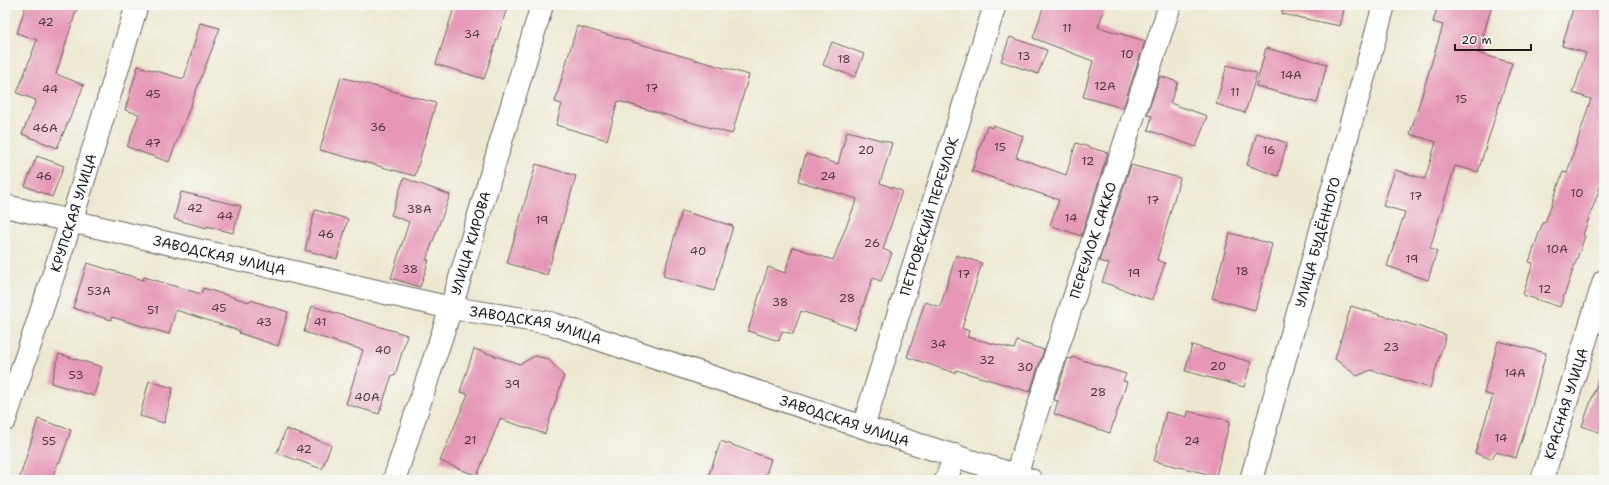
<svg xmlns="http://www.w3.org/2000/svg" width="1609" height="485" viewBox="0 0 1609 485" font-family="'Shantell Sans',sans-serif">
<rect width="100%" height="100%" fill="#f6f6f2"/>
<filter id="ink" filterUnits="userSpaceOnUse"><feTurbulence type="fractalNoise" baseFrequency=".025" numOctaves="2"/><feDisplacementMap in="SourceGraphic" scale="8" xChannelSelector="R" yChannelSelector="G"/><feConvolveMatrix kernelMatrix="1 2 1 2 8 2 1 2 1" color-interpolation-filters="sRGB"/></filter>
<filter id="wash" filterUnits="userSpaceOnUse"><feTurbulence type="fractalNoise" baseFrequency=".012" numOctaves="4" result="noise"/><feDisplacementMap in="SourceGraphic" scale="16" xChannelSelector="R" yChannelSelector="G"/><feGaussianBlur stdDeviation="0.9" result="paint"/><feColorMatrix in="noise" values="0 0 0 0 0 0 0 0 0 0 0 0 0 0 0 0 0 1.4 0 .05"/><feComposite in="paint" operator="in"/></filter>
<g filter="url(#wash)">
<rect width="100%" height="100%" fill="#ece8d0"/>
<g id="blocks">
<!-- building -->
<g fill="#e697b6">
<polygon points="26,5 78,5 56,74 84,85 57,148 22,134 36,100 17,93 37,40 17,33"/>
<polygon points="455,5 508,5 484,79 436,64"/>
<polygon points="1044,5 1106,5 1098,27 1145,41 1123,108 1083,97 1093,61 1033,38"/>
<polygon points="1283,5 1345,5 1340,26 1282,14"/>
<polygon points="1438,5 1492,5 1478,53 1512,63 1478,172 1455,166 1430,248 1437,251 1428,280 1387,266 1405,212 1383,206 1395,170 1425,179 1436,142 1410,134 1443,25 1433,22"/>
<polygon points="1574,5 1604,5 1604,176 1583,235 1585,236 1560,307 1523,295 1533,263 1529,262 1543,222 1545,223 1563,172 1567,173 1591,99 1573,93 1586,53 1562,46"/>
<polygon points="200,23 220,28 169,162 127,147 139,114 125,110 138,66 184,79"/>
<polygon points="577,26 749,75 732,134 618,101 607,140 556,125 562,104 555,102"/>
<polygon points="1010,37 1047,50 1038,74 1001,61"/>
<polygon points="832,42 864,54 855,77 823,65"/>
<polygon points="1266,48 1327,64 1317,103 1256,86"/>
<polygon points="1227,65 1257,73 1245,113 1216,104"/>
<polygon points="1160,76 1178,82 1170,103 1207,116 1196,147 1148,130 1152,116 1147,115"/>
<polygon points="341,77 436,103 415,176 320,150"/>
<polygon points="993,125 1023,136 1016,157 1066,175 1076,143 1108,153 1081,236 1050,225 1059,200 972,171 987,126 992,128"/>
<polygon points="847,131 892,143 880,183 902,191 883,249 892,253 881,281 873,278 855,329 801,311 793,334 782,331 779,341 748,331 768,267 785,273 793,247 833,260 857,199 798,181 806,154 838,164"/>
<polygon points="1257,133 1287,143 1278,176 1247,165"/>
<polygon points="37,156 64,166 52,197 25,186"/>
<polygon points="536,164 576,176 547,275 507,263"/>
<polygon points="1131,165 1180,178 1157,260 1165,263 1152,300 1102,282 1109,264 1099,261"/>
<polygon points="404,178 450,195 426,260 429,260 420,287 391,278 409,222 391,215"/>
<polygon points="181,192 241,206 233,233 207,226 207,228 174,219"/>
<polygon points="315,210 348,219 337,259 305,250"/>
<polygon points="682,211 733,226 714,291 663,276"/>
<polygon points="1230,233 1272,244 1255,310 1212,298"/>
<polygon points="956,255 982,263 962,328 969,331 967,337 1014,349 1017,341 1044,350 1030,392 956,370 955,373 907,357 925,302 940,307"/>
<polygon points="87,263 143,280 144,277 201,294 203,288 249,302 250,300 288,312 278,346 239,333 240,331 176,310 169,334 112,317 111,320 73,308"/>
<polygon points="312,306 407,335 395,376 392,375 379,414 346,404 363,350 304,332"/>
<polygon points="1351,306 1446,335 1430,388 1371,370 1357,376 1335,359"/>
<polygon points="1498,341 1546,353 1528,421 1516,458 1496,452 1491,459 1475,453 1493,396 1484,393"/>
<polygon points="1192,345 1251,362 1244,387 1185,371"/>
<polygon points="474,349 520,364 535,356 548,359 564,376 545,434 500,419 477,476 440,461 468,394 460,392"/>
<polygon points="59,354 102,367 94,396 51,383"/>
<polygon points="1073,357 1126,374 1123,381 1127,382 1110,433 1054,414 1058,401 1054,400 1068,358 1072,359"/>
<polygon points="1601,373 1604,373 1604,434 1582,426"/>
<polygon points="149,381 173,388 164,423 140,416"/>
<polygon points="1188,411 1230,421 1216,476 1154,461 1166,412 1187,417"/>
<polygon points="38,419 71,430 60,462 58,462 51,480 19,480"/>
<polygon points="286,429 331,445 322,469 277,453"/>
<polygon points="721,441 771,459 764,480 707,480"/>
</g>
</g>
</g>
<g filter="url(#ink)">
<use href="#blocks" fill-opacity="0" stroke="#65635b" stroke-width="1"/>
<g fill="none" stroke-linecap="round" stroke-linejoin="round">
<defs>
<g id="street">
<path id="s1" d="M5,206L451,308L550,323L863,427L1031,480"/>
<path id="s2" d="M5,420L71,222L137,5"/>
<path id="s3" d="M863,427L995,5"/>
<path id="s4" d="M1016,475L1170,5"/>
<polyline points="946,480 955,455"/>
<path id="s5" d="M1542,480L1604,281"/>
</g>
<g id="secondary">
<path id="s6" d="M394,480L451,308L542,5"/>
<path id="s7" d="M1251,480L1384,5"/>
</g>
</defs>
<!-- street casing -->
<use href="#street" stroke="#65635b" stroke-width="24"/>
<!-- secondary casing -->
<use href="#secondary" stroke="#65635b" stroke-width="24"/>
<!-- street -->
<use href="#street" stroke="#fff" stroke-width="22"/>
<!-- secondary -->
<use href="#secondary" stroke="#fff" stroke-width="22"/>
</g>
</g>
<g text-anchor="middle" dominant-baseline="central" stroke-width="3" stroke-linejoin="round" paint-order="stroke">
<!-- number labels -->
<g font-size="12" fill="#4e3b42">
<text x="46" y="22">42</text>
<text x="1067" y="28">11</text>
<text x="472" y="34">34</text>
<text x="1127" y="54">10</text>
<text x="1024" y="56">13</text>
<text x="844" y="59">18</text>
<text x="1291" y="75">14А</text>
<text x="1105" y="86">12А</text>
<text x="652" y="88">17</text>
<text x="50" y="89">44</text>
<text x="1235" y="92">11</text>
<text x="153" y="94">45</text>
<text x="1461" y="99">15</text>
<text x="378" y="127">36</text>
<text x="45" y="128">46А</text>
<text x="153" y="143">47</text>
<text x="1000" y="147">15</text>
<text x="866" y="150">20</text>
<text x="1269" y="150">16</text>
<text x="1088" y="161">12</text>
<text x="44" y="176">46</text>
<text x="828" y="176">24</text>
<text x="1577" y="193">10</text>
<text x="1416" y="196">17</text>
<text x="1153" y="200">17</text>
<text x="195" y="208">42</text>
<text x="419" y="209">38А</text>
<text x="225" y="216">44</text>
<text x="1071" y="218">14</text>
<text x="542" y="220">19</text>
<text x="326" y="234">46</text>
<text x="872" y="243">26</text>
<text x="1557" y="249">10А</text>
<text x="698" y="251">40</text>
<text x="1412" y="259">19</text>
<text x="410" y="269">38</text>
<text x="1242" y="271">18</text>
<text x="1134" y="273">19</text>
<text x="964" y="274">17</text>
<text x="1545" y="289">12</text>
<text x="99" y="291">53А</text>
<text x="847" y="298">28</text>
<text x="780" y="302">38</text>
<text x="219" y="308">45</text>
<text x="153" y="310">51</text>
<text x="264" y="322">43</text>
<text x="320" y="322">41</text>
<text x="938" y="344">34</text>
<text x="1391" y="347">23</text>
<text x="383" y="350">40</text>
<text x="987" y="360">32</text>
<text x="1218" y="366">20</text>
<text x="1025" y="367">30</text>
<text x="1515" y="373">14А</text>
<text x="76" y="375">53</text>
<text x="512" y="384">39</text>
<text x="1098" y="392">28</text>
<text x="367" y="397">40А</text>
<text x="1501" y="438">14</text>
<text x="470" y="440">21</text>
<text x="49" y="441">55</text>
<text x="1192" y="441">24</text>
<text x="304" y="449">42</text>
</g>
<!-- street labels -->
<g font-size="14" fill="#1c1c1c" stroke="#f6f6f2">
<text stroke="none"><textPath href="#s2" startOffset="218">КРУПСКАЯ УЛИЦА</textPath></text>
<text stroke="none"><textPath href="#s3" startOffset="221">ПЕТРОВСКИЙ ПЕРЕУЛОК</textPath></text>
<text stroke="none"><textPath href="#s4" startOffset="247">ПЕРЕУЛОК САККО</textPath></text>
<text stroke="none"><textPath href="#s7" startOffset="247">УЛИЦА БУДЁННОГО</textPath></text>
<text stroke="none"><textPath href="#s6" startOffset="249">УЛИЦА КИРОВА</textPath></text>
<text stroke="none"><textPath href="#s1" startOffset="220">ЗАВОДСКАЯ УЛИЦА</textPath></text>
<text stroke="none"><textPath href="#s1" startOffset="544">ЗАВОДСКАЯ УЛИЦА</textPath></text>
<text stroke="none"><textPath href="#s5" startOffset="80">КРАСНАЯ УЛИЦА</textPath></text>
<text stroke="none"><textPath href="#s1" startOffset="868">ЗАВОДСКАЯ УЛИЦА</textPath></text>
</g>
</g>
<!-- margin -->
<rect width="1609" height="485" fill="none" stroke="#f6f6f2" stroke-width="20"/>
<!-- scale -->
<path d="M1455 44v6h76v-6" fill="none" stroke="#1c1c1c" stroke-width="2"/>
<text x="1461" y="44" font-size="12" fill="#1c1c1c" stroke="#f6f6f2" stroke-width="3" paint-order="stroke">20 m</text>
</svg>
